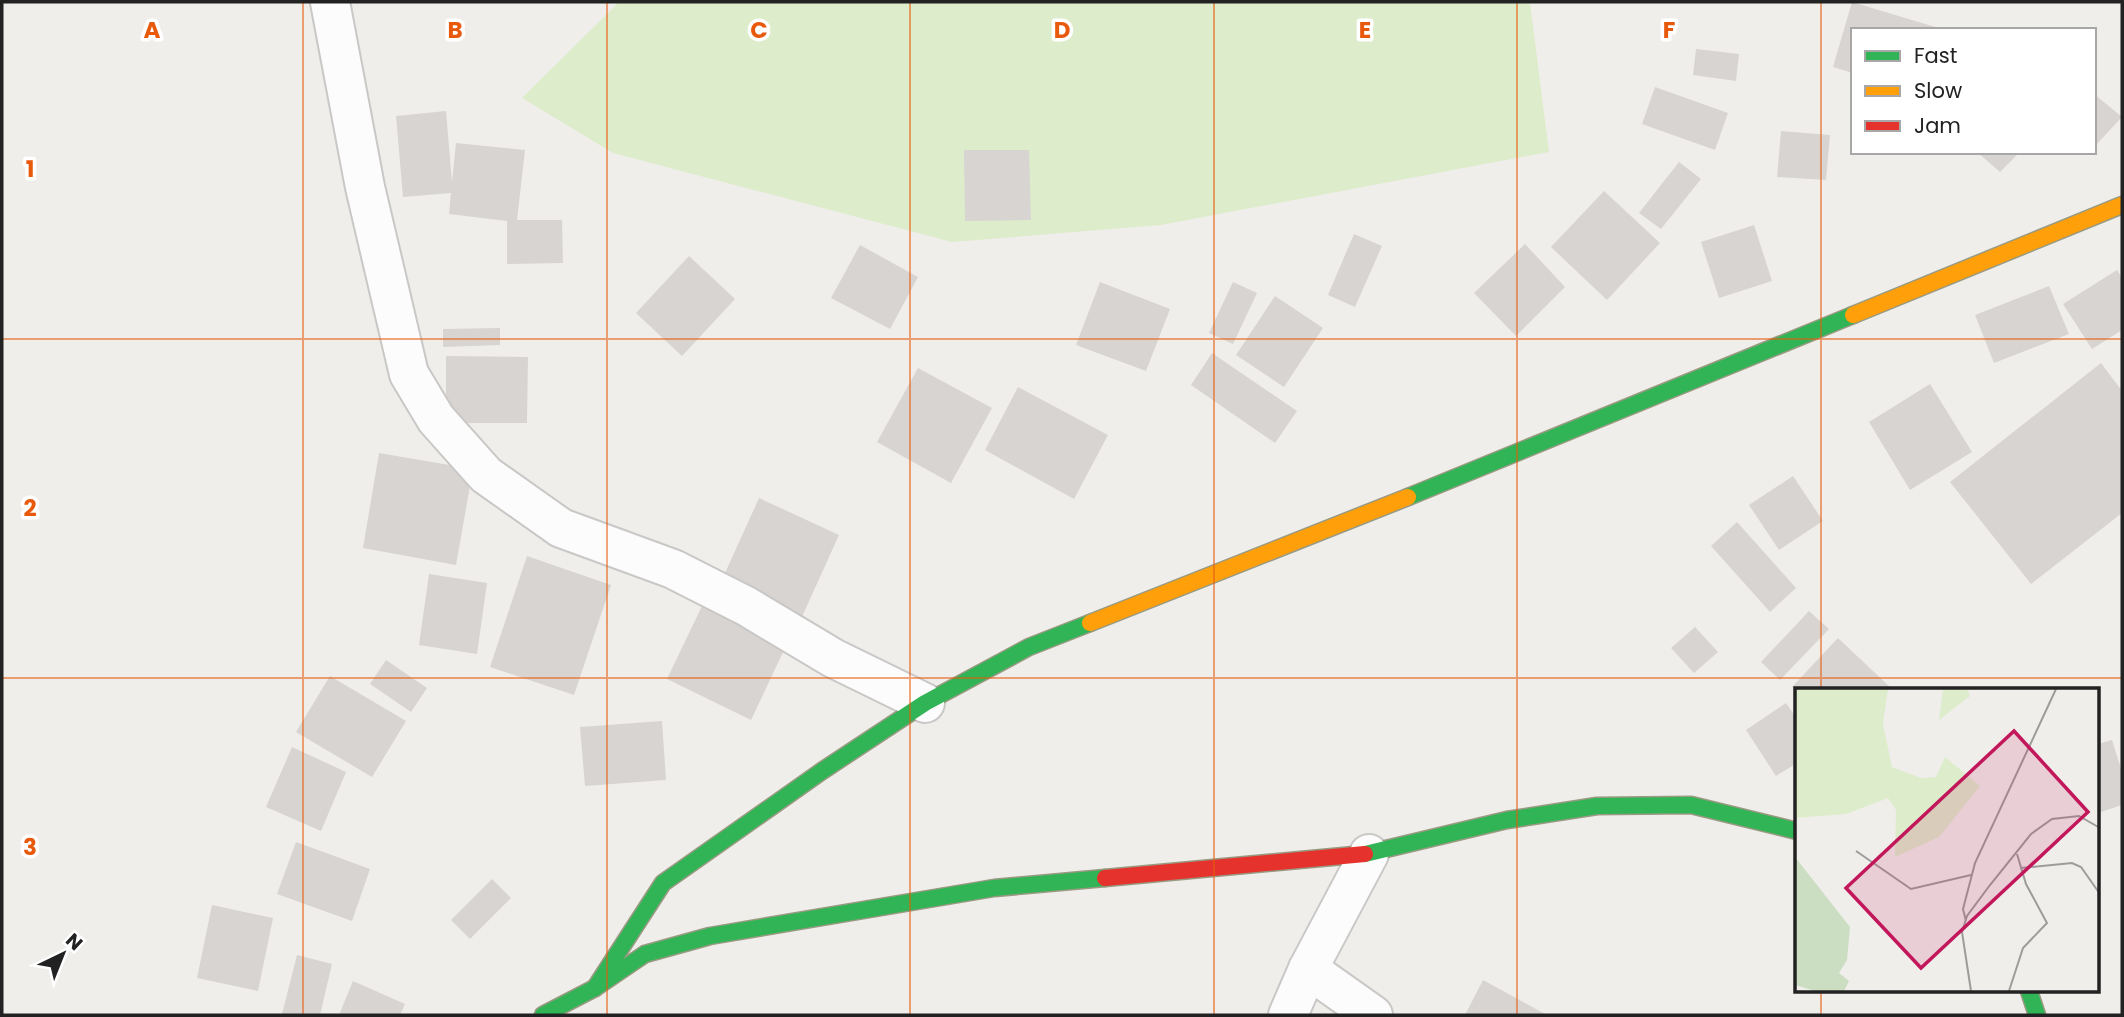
<svg xmlns="http://www.w3.org/2000/svg" width="2124" height="1017" viewBox="0 0 2124 1017" font-family="Poppins,sans-serif">
<rect width="100%" height="100%" fill="#f0eeeb"/>
<!-- grass -->
<polygon fill="#ddeccb" points="619,2 1530,2 1549,152 1161,225 952,242 613,153 522,98"/>
<!-- building -->
<g fill="#d7d4d2">
<polygon points="1852,2 1942,29 1942,30 1853,30 1853,73 1833,67"/>
<polygon points="1696,49 1739,54 1736,81 1693,75"/>
<polygon points="1655,87 1728,113 1715,150 1642,124"/>
<polygon points="2094,94 2122,117 2094,147"/>
<polygon points="446,111 452,182 456,143 525,150 517,220 562,220 563,263 507,264 507,221 449,214 451,193 403,197 396,116"/>
<polygon points="1781,131 1830,135 1826,180 1777,177"/>
<polygon points="964,150 1029,150 1031,220 965,221"/>
<polygon points="1977,152 2020,152 2000,172"/>
<polygon points="1679,162 1701,179 1661,229 1639,213"/>
<polygon points="1604,191 1660,243 1607,300 1551,247"/>
<polygon points="1754,225 1772,281 1719,298 1701,242"/>
<polygon points="1354,234 1382,246 1355,307 1328,295"/>
<polygon points="1525,244 1565,287 1516,336 1474,293"/>
<polygon points="860,245 918,277 890,329 831,298"/>
<polygon points="689,256 735,299 682,356 636,313"/>
<polygon points="2117,270 2122,278 2122,330 2092,349 2063,304"/>
<polygon points="1100,282 1170,309 1146,371 1076,345"/>
<polygon points="1233,282 1257,293 1233,344 1209,333"/>
<polygon points="2049,286 2069,334 1994,363 1975,315"/>
<polygon points="1275,296 1323,328 1284,387 1236,355"/>
<polygon points="500,328 500,345 443,347 443,329"/>
<polygon points="1212,353 1297,411 1275,443 1191,385"/>
<polygon points="446,356 528,357 527,423 446,423"/>
<polygon points="2101,363 2122,391 2122,513 2031,584 1950,482"/>
<polygon points="918,368 992,408 951,483 877,442"/>
<polygon points="1930,384 1972,452 1910,490 1869,422"/>
<polygon points="1018,387 1108,435 1074,499 985,450"/>
<polygon points="379,453 473,469 456,565 363,548"/>
<polygon points="1793,476 1823,521 1779,550 1749,505"/>
<polygon points="759,498 839,535 801,619 721,582"/>
<polygon points="1737,522 1796,588 1770,612 1711,546"/>
<polygon points="527,556 611,585 574,695 490,667"/>
<polygon points="429,574 487,583 477,654 419,645"/>
<polygon points="702,606 786,646 751,720 667,679"/>
<polygon points="1809,611 1829,629 1780,680 1761,662"/>
<polygon points="1695,627 1718,652 1694,673 1671,648"/>
<polygon points="1838,638 1893,690 1797,690 1797,692 1792,687"/>
<polygon points="386,660 427,688 411,712 370,684"/>
<polygon points="330,676 406,721 372,777 296,732"/>
<polygon points="1786,703 1797,719 1797,763 1776,776 1746,730"/>
<polygon points="662,721 666,780 585,786 580,727"/>
<polygon points="2112,740 2122,772 2122,805 2098,813 2098,744"/>
<polygon points="292,747 346,772 321,831 266,807"/>
<polygon points="296,842 370,869 352,921 277,894"/>
<polygon points="492,879 511,898 470,939 451,920"/>
<polygon points="212,905 273,918 258,991 197,978"/>
<polygon points="297,955 332,964 320,1015 282,1014"/>
<polygon points="1483,980 1547,1015 1465,1015"/>
<polygon points="353,981 405,1004 400,1015 339,1015"/>
</g>
<g fill="none" stroke-linecap="round" stroke-linejoin="round">
<defs>
<g id="street">
<polyline points="330,2 365,187 409,374 436,419 486,475 561,528 673,569 746,606 833,658 925,703"/>
<polyline points="1308,969 1373,1015"/>
<polyline points="1288,1015 1308,969 1369,854"/>
</g>
<g id="fast">
<polyline points="1408,497 1853,315"/>
<polyline points="1365,854 1507,820 1597,806 1691,805 1797,831"/>
<polyline points="595,988 663,883 822,771 925,703 1029,647 1090,623"/>
<polyline points="2029,991 2037,1015"/>
<polyline points="543,1015 595,988 645,954 710,936 994,888 1105,878"/>
</g>
<g id="slow">
<polyline points="1853,315 2122,205"/>
<polyline points="1090,623 1408,497"/>
</g>
<polyline id="jam" points="1105,878 1365,854"/>
</defs>
<!-- street casing -->
<use href="#street" stroke="#c9c8c7" stroke-width="42"/>
<!-- fast casing -->
<use href="#fast" stroke="#999a82" stroke-width="19"/>
<!-- slow casing -->
<use href="#slow" stroke="#999a82" stroke-width="19"/>
<!-- jam casing -->
<use href="#jam" stroke="#999a82" stroke-width="19"/>
<!-- street -->
<use href="#street" stroke="#fdfcfc" stroke-width="38"/>
<!-- fast -->
<use href="#fast" stroke="#30b455" stroke-width="16"/>
<!-- slow -->
<use href="#slow" stroke="#ff9f0a" stroke-width="16"/>
<!-- jam -->
<use href="#jam" stroke="#e5322d" stroke-width="16"/>
</g>
<!-- grid -->
<path fill="none" stroke="#e8590c" stroke-width="2" stroke-opacity="0.55" d="M303,2V1015M607,2V1015M910,2V1015M1214,2V1015M1517,2V1015M1821,2V690M2,339H2122M2,678H2122M1821,991V1015"/>
<!-- overview -->
<g transform="translate(1795 688)">
<rect width="304" height="304" fill="#f0eeeb"/>
<path d="M0,1H93L88,36L97,79L126,90L141,89L150,69L185,98L144,149L100,169L101,122L93,110L51,126L0,130ZM148,1H172L175,8L144,32Z" fill="#ddeccb"/>
<path d="M0,169L55,239L52,272L44,285L54,293L49,303H20L0,297Z" fill="#cbdec1"/>
<path fill="none" stroke="#9e9c9b" stroke-width="2" d="M61,163L116,201L176,187M226,180L277,175L286,179L305,206M171,233L168,221L180,175L261,1M176,303L167,244L172,228L195,197L236,146L257,131L284,128L305,140M214,303L228,260L252,235L231,196L222,166"/>
<path fill="#c2185b" fill-opacity="0.15" stroke="#c2185b" stroke-width="3.5" d="M219,43L293,124L126,280L51,200Z"/>
<rect width="304" height="304" fill="none" stroke="#222" stroke-width="3.5"/>
</g>
<g font-size="23" text-anchor="middle" font-weight="bold" fill="#e8590c" stroke="#fff" stroke-width="7" stroke-linejoin="round" paint-order="stroke">
<text x="152" y="38">A</text>
<text x="455" y="38">B</text>
<text x="759" y="38">C</text>
<text x="1062" y="38">D</text>
<text x="1365" y="38">E</text>
<text x="1669" y="38">F</text>
<text x="30" y="177">1</text>
<text x="30" y="516">2</text>
<text x="30" y="855">3</text>
</g>
<!-- border -->
<rect width="2124" height="1017" fill="none" stroke="#222222" stroke-width="7"/>
<!-- legend -->
<rect x="1851" y="28" width="245" height="126" fill="#ffffff" stroke="#a7a7a7" stroke-width="2"/>
<rect x="1865" y="51" width="35" height="10" fill="#30b455" stroke="#a7a7a7" stroke-width="2"/>
<text x="1914" y="63" font-size="21" fill="#222222">Fast</text>
<rect x="1865" y="86" width="35" height="10" fill="#ff9f0a" stroke="#a7a7a7" stroke-width="2"/>
<text x="1914" y="98" font-size="21" fill="#222222">Slow</text>
<rect x="1865" y="121" width="35" height="10" fill="#e5322d" stroke="#a7a7a7" stroke-width="2"/>
<text x="1914" y="133" font-size="21" fill="#222222">Jam</text>
<!-- north arrow -->
<g transform="translate(63 954) rotate(43)" stroke="#ffffff" stroke-width="5" paint-order="stroke">
<path d="M0-5L12 26L0 18L-12 26Z" fill="#222222"/>
<text y="-10" font-size="19" font-weight="bold" text-anchor="middle" fill="#222222">N</text>
</g>
</svg>
